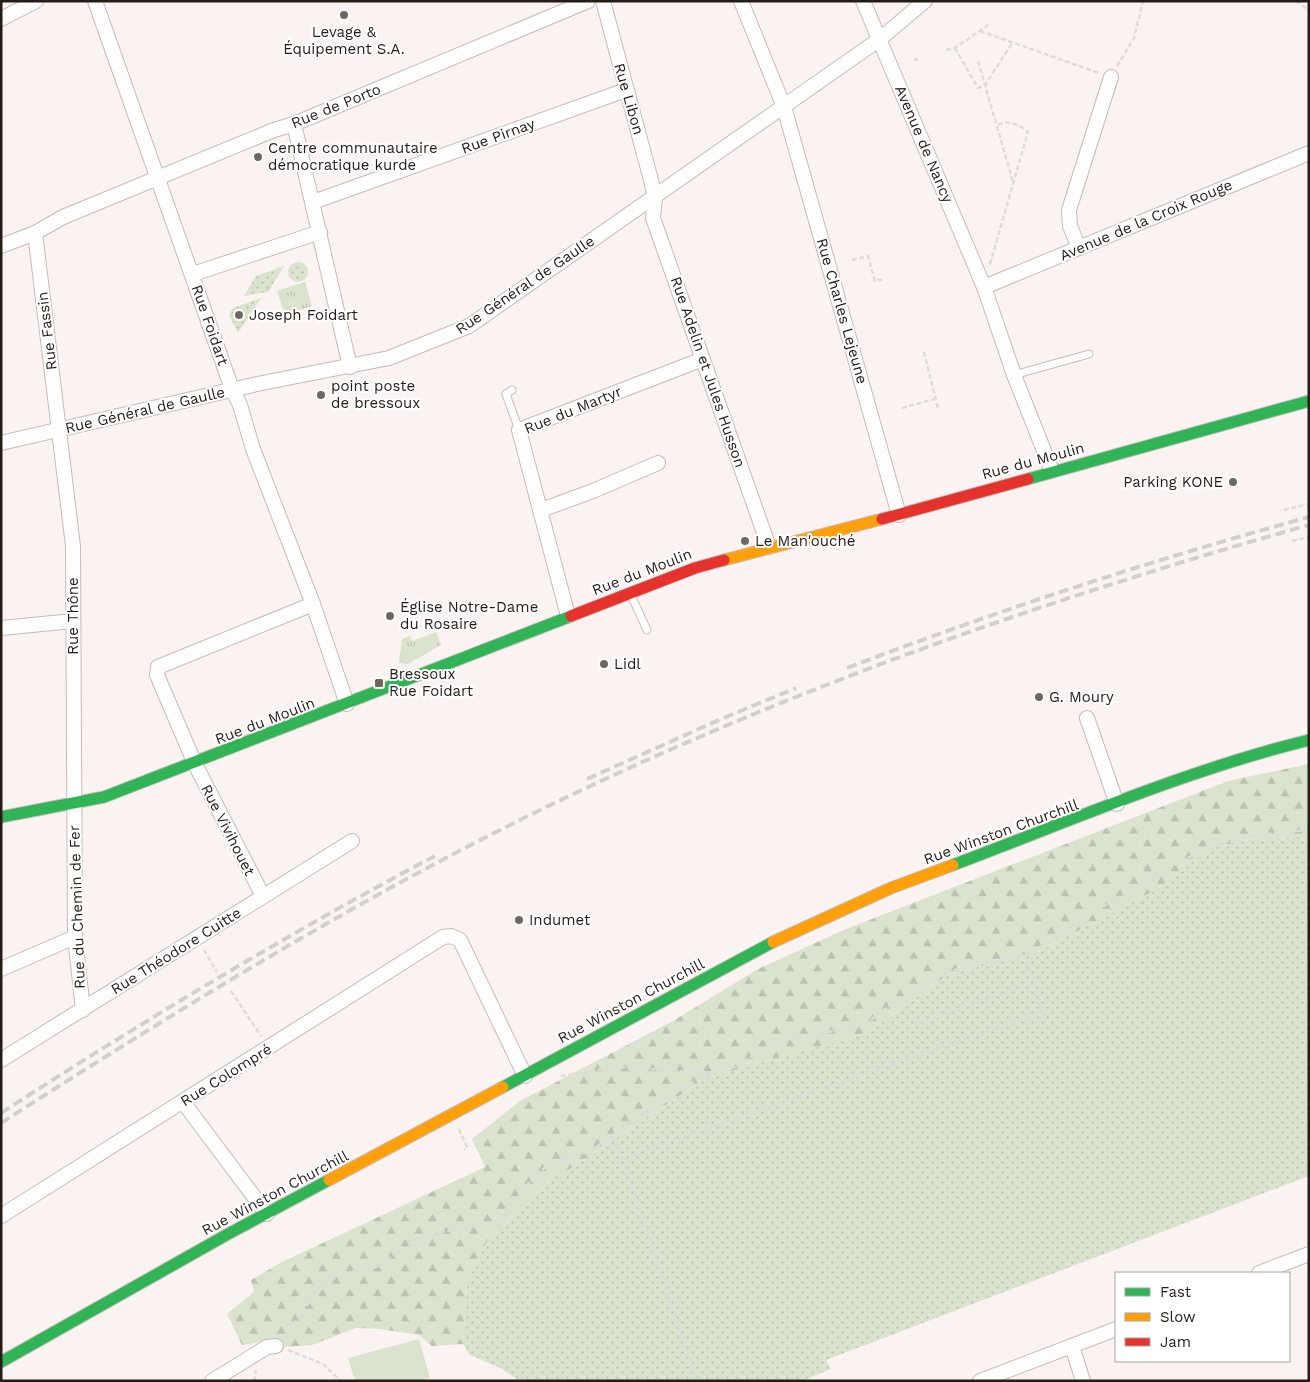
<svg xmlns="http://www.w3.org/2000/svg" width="1310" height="1382" viewBox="0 0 1310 1382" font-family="'Work Sans',sans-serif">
<defs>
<pattern id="grass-dots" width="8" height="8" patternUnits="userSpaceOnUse" patternTransform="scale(1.25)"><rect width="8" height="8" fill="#dae3ce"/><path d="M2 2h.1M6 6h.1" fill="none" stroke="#bbc2b0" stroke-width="1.8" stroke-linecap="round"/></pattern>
<pattern id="forest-firs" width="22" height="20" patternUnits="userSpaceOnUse" patternTransform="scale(1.25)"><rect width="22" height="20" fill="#dae3ce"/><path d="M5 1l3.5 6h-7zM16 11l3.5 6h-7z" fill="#bbc2b0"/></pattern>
<pattern id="park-tufts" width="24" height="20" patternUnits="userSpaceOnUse" patternTransform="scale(1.25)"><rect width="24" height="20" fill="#dae3ce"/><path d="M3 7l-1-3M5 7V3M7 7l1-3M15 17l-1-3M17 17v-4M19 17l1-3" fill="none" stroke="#bbc2b0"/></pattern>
</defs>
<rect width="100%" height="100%" fill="#faf3f1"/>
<!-- grass -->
<g fill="url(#grass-dots)">
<circle cx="298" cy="272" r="10"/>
<polygon points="284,266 268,292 244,296 256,276"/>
<polygon points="261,298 238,333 229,315 233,308"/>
<polygon points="1309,837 1309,1176 826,1360 831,1369 802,1381 520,1381 500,1368 470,1355 463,1344 467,1281 487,1241 547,1184 706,1078 867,1033 949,974 1036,953 1157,889 1210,848 1259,838"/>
</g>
<!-- forest -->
<polygon fill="url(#forest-firs)" points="1309,764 1309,837 1259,838 1210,848 1157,889 1036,953 949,974 867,1033 706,1078 547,1184 487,1241 467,1281 463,1344 432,1346 419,1335 380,1329 356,1328 312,1345 283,1347 261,1342 242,1345 227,1314 254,1292 251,1280 280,1263 485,1167 472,1139 520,1101 673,1021 758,969 846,929 1228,781"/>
<!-- park -->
<g fill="url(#park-tufts)">
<polygon points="305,282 312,306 285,315 277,291"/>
<polygon points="436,632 441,645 408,664 399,663 402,639 410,636 412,641"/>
</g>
<!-- pitch -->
<polygon fill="#dae3ce" points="419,1339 430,1378 418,1381 355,1381 348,1358"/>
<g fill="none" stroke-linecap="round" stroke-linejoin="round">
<defs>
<g id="lane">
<polyline points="1014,375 1089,354"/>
<polyline points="512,390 506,394 519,430"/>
<polyline points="631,595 647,630"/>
</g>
<g id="street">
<polyline points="95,1 232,389 240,405 253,449 313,604 347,704"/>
<polyline points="603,1 651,180 655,197 653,218 769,547"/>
<polyline points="741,1 784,107 899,515"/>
<polyline points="863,1 984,287 1014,375 1052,471"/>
<polyline points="1,19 36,1"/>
<polyline points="294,124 350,367"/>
<polyline points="313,202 626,90"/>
<polyline points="35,233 73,546 75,937 83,1010"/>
<polyline points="1,246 35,233 63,217 274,130 294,124 588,1"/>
<polyline points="1079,248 1070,226 1069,210 1111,77"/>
<polyline points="193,274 320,232"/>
<polyline points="984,287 1309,153"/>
<polyline points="1,443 257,384 389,358 469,326 880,39 925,1"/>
<polyline points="541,510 593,491 658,463"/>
<polyline points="568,616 519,430 703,359"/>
<polyline points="1,628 73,621"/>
<polyline points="1087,718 1117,804"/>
<polyline points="263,896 195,764 157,675 158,667 313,604"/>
<polyline points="1,969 75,937"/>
<polyline points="1,1060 352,841"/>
<polyline points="183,1102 267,1214"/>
<polyline points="1,1216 443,937 451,936 460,940 525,1076"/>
<polyline points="1259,1273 1309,1254"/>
<polyline points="1072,1346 1083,1381"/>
<polyline points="212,1381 267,1347 276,1346"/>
<polyline points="980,1381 1116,1329"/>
</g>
<g id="fast">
<polyline points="1028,479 1309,401"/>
<polyline points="1,817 104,797 571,616"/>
<path d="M953,865C1070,821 1187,770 1309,740"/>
<polyline points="503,1087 773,942"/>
<polyline points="1,1362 228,1234 329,1180"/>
</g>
<g id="slow">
<polyline points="724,560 882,519"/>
<polyline points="773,942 891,888 953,865"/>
<polyline points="329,1180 503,1087"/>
</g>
<g id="jam">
<polyline points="882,519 1028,479"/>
<polyline points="571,616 695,568 724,560"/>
</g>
</defs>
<!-- lane casing -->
<use href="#lane" stroke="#c5bcb9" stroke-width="9"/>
<!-- street casing -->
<use href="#street" stroke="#c5bcb9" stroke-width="16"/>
<!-- fast casing -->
<use href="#fast" stroke="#c5bcb9" stroke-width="13"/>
<!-- slow casing -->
<use href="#slow" stroke="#c5bcb9" stroke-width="13"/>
<!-- jam casing -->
<use href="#jam" stroke="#c5bcb9" stroke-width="13"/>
<!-- path -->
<g stroke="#dedcdb" stroke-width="2.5" stroke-dasharray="5 2.5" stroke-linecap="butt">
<polyline points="1296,1 1309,10"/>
<polyline points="980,31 1099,73"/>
<polyline points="955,48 978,88 985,85 1013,42"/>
<polyline points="946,50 955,48 991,23"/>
<polyline points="914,60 918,59"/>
<polyline points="978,61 1013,182"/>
<polyline points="1117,66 1134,38 1143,1"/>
<polyline points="852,260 868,256 875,281 883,279"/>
<path d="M990,264L1028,132C1018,124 1009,120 997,125"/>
<polyline points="924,352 938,409"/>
<polyline points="902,408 935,399"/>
<polyline points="1284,510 1309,504"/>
<polyline points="1292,541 1309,537"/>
<polyline points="204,950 217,972"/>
<polyline points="1025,955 1046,1023"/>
<polyline points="231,991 261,1036"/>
<polyline points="913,1025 1034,983"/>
<polyline points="561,1076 616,1067 707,1073"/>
<polyline points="459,1129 467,1147 464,1150"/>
<polyline points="612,1136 625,1165 697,1381"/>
<polyline points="622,1158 1043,1012"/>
<polyline points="285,1337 323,1282 357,1270 376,1267 398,1252 442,1232 502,1220 531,1180 550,1163 591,1151 618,1130 707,1073 735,1067 770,1045 866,1024 890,1005 950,971 1025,955 1035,950 1107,904 1187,858 1211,847 1257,835 1309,830"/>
<polyline points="288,1350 323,1364 341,1381"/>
<polyline points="254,1381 256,1370"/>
</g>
<!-- lane -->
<use href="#lane" stroke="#fefdfd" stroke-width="7"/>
<!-- street -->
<use href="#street" stroke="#fefdfd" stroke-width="14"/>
<!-- fast -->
<use href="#fast" stroke="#30b455" stroke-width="11"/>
<!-- slow -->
<use href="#slow" stroke="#ff9f0a" stroke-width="11"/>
<!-- jam -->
<use href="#jam" stroke="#e5322d" stroke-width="11"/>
<!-- rail -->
<g stroke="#d2d0cf" stroke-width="4" stroke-dasharray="10 5" stroke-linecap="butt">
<path d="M847,668C999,610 1152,560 1309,517"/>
<polyline points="587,779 721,719 796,688"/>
<path d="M1,1113C142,1022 287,934 435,856"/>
<path d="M1,1123C184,1006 370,891 567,797C806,683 1054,597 1309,525"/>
</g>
</g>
<!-- markers -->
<g fill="#706763" stroke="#fff" stroke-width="2">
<circle cx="344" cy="15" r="5"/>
<circle cx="258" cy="157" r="5"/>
<circle cx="239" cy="315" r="5"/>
<circle cx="321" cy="395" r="5"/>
<circle cx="1233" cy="482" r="5"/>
<circle cx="745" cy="541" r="5"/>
<circle cx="390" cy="616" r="5"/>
<circle cx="604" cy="664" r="5"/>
<rect x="374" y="678" width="10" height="10" rx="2.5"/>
<circle cx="1039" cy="697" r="5"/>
<circle cx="519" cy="920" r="5"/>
</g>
<g text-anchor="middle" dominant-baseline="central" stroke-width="4" stroke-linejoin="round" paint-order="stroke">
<!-- poi labels -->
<g font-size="15" fill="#261c17" stroke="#fff" text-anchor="start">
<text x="344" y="32" text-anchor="middle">Levage &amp;<tspan x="344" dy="17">Équipement S.A.</tspan></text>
<text x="268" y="148">Centre communautaire<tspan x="268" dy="17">démocratique kurde</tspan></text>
<text x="249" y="315">Joseph Foidart</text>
<text x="331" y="386">point poste<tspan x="331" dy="17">de bressoux</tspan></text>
<text x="1223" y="482" text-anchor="end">Parking KONE</text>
<text x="755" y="541">Le Man'ouché</text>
<text x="400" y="607">Église Notre-Dame<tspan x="400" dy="17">du Rosaire</tspan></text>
<text x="614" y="664">Lidl</text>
<text x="389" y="674">Bressoux<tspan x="389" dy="17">Rue Foidart</tspan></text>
<text x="1049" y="697">G. Moury</text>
<text x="529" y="920">Indumet</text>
</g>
<!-- street labels -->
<g font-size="15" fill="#261c17" stroke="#fff">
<text transform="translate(629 99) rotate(74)">Rue Libon</text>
<text transform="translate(336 106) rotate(-22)">Rue de Porto</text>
<text transform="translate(498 136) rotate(-20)">Rue Pirnay</text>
<text transform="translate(924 144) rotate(67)">Avenue de Nancy</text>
<text transform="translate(1146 220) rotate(-23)">Avenue de la Croix Rouge</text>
<text transform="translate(525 285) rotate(-34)">Rue Général de Gaulle</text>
<text transform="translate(842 311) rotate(74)">Rue Charles Lejeune</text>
<text transform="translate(210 325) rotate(71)">Rue Foidart</text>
<text transform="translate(47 331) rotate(-97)">Rue Fassin</text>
<text transform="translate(708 372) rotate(71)">Rue Adelin et Jules Husson</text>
<text transform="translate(145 410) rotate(-13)">Rue Général de Gaulle</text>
<text transform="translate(573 410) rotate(-22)">Rue du Martyr</text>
<text transform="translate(1033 461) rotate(-15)">Rue du Moulin</text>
<text transform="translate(642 572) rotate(-21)">Rue du Moulin</text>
<text transform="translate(73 616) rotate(-90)">Rue Thône</text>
<text transform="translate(265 721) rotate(-21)">Rue du Moulin</text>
<text transform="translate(228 830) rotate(63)">Rue Vivihouet</text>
<text transform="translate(1001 832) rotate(-20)">Rue Winston Churchill</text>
<text transform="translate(77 907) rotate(-92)">Rue du Chemin de Fer</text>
<text transform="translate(176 951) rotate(-32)">Rue Théodore Cuitte</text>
<text transform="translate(631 1001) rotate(-28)">Rue Winston Churchill</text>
<text transform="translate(226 1075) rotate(-32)">Rue Colompré</text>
<text transform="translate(275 1193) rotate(-28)">Rue Winston Churchill</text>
</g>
</g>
<!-- border -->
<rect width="1310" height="1382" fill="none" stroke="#261c17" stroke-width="5"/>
<!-- legend -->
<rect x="1115" y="1272" width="175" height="90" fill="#ffffff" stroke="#a8a4a2"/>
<rect x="1125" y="1288" width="25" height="8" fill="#30b455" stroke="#a8a4a2"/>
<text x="1160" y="1297" font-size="15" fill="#261c17">Fast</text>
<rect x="1125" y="1313" width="25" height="8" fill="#ff9f0a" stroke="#a8a4a2"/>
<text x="1160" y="1322" font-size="15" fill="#261c17">Slow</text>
<rect x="1125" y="1338" width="25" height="8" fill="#e5322d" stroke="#a8a4a2"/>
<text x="1160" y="1347" font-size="15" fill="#261c17">Jam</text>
</svg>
